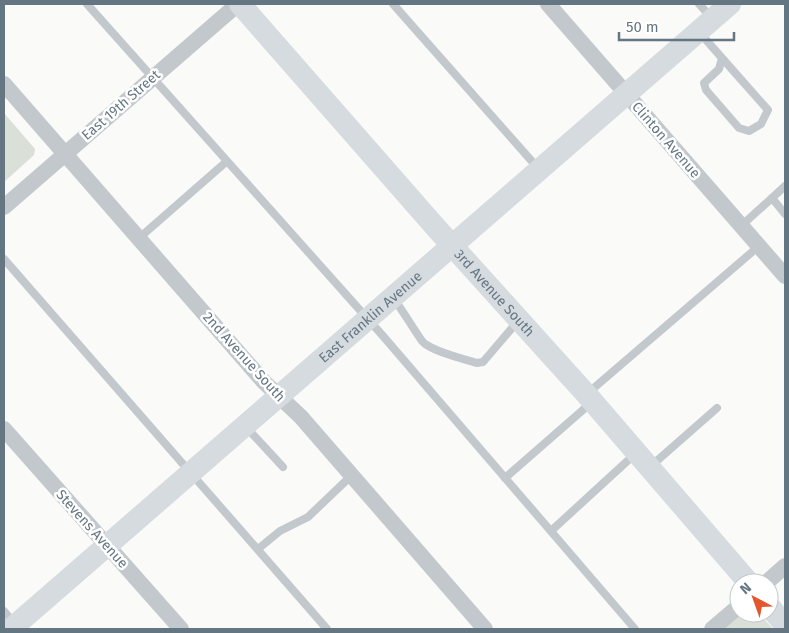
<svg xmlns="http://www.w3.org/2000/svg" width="789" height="633" viewBox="0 0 789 633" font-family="'Fira Sans',sans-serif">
<rect width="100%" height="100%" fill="#fafaf8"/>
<!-- green -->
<g fill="#dadfd7">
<polygon points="4,113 35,149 34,155 4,182"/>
<polygon points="739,613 759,613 773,629 723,629"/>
</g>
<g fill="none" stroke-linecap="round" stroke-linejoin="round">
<!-- lane -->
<g stroke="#c3c8cc" stroke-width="8">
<polyline points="87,4 383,336 635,629"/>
<polyline points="393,4 537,167"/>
<polyline points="699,4 711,17"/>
<polyline points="700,33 722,58 719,69 704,83 706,90 739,128 749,131 761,124 768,110 722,58"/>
<polyline points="772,198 785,186"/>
<polyline points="741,226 772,198 785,214"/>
<polyline points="138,239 226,162"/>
<polyline points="4,259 327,629"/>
<path d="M393,298C404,312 412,327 422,341C430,351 464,359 477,363L483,362L518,321"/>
<polyline points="588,393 759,246"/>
<polyline points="246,427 283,467"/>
<polyline points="651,466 717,408"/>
<polyline points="505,478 592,402"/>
<polyline points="551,531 635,454"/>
<polyline points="258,549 280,531 308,517 351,476"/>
<polyline points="4,611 15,624"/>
</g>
<!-- street -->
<g stroke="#c3c8cc" stroke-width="16">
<polyline points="548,4 785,276"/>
<polyline points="4,84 264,382 301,417 485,629"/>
<polyline points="4,207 238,4"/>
<polyline points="4,429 181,629"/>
<polyline points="766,583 785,566"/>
<polyline points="712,629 739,606"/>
</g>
<!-- secondary -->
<g stroke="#d6dbdf" stroke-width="22">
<path id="s1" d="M240,4L438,230L587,395L749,583"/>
<polyline points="769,606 785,625"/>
<path id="s2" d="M11,629L730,4"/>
</g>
</g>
<g text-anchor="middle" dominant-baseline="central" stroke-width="5" stroke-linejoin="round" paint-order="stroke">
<!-- street labels -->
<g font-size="14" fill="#657683" stroke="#fff">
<text transform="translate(121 105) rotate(-41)">East 19th Street</text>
<text transform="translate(666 140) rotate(49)">Clinton Avenue</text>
<text stroke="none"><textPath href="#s1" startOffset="385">3rd Avenue South</textPath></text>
<text stroke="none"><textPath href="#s2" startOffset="476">East Franklin Avenue</textPath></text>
<text transform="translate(244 357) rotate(48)">2nd Avenue South</text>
<text transform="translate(92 529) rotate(48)">Stevens Avenue</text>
</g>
</g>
<!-- border -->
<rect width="789" height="633" fill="none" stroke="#657683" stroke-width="10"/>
<!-- north arrow -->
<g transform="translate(754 598) rotate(319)"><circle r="24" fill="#ffffff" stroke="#c1c8cd"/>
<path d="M0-4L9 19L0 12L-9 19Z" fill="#e4572e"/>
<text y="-8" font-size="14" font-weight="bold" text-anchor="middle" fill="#657683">N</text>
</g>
<!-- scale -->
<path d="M619 32v8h115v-8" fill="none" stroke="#657683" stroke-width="2.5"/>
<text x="626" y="32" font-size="15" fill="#657683" stroke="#ffffff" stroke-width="4" paint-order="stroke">50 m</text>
</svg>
